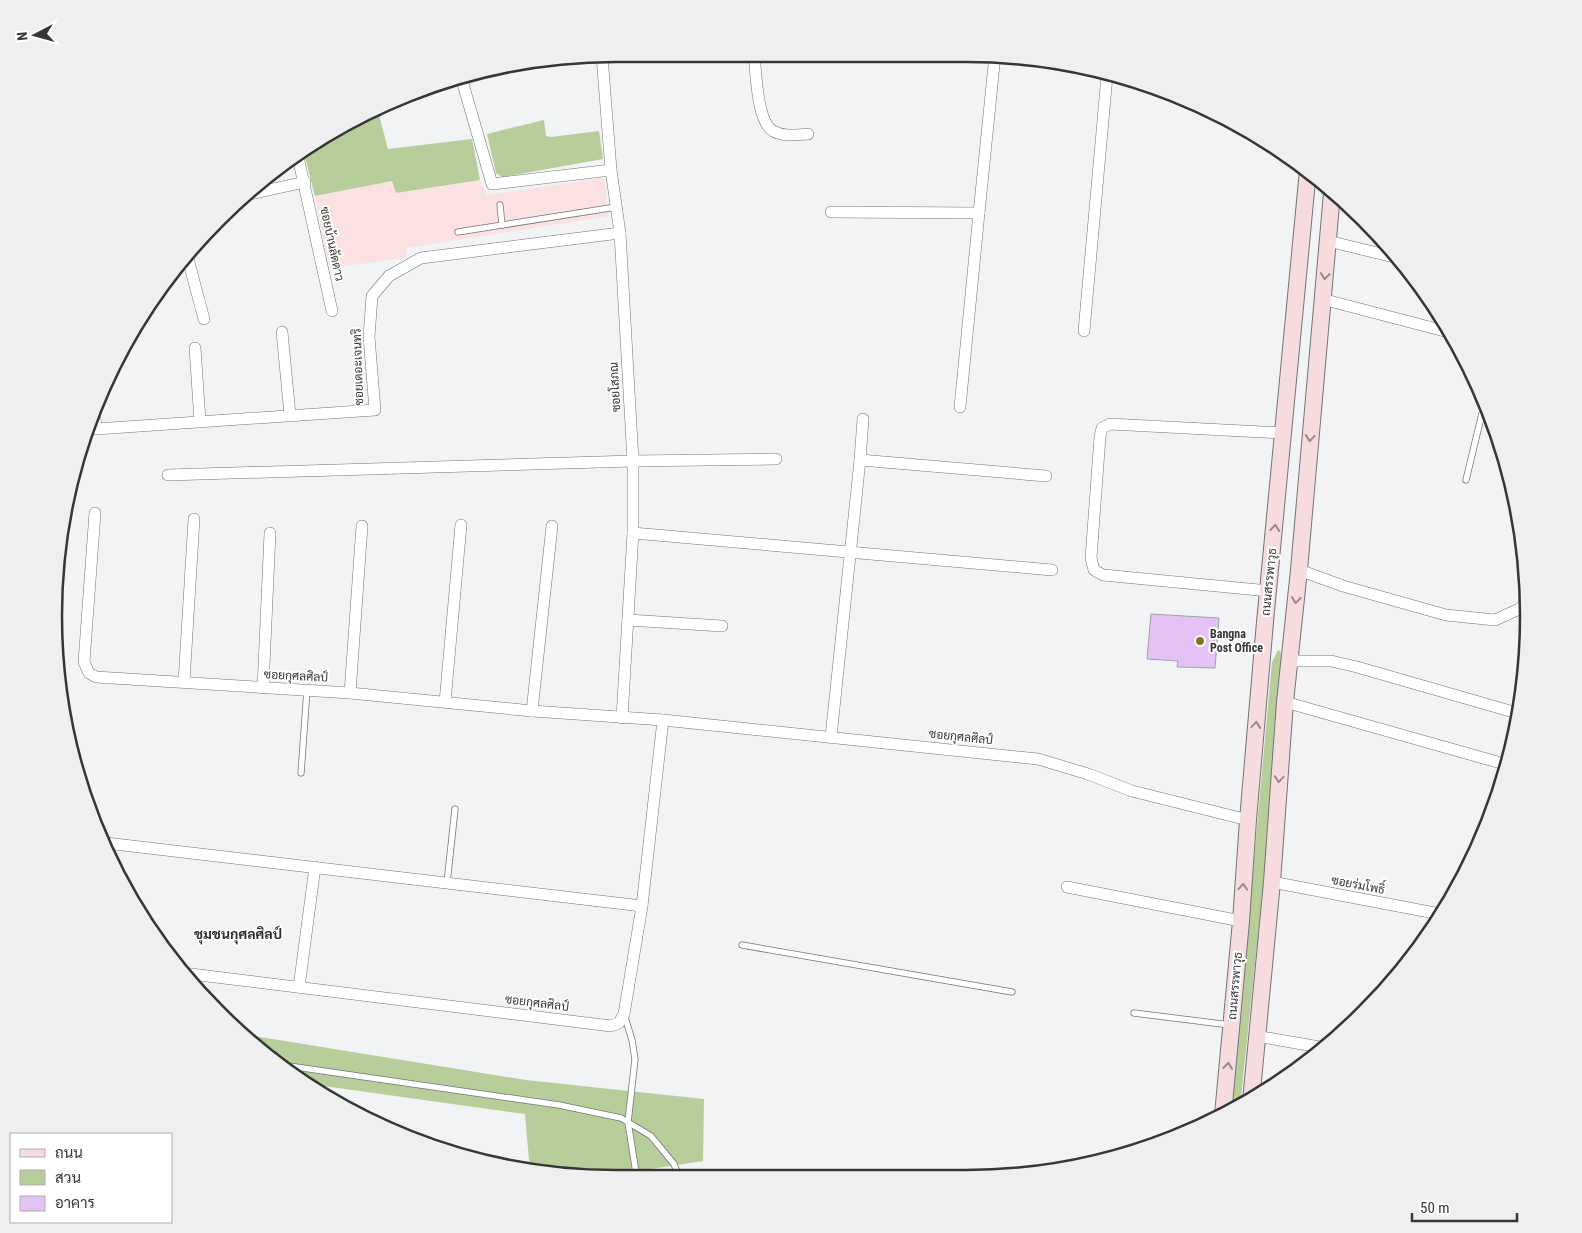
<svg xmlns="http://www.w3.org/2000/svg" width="1582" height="1233" viewBox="0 0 1582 1233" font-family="'Roboto Condensed',Sarabun,sans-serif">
<rect width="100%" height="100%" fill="#f1f3f4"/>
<!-- industrial -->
<polygon fill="#fce1e2" points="604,178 609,216 407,248 406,258 329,268 315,196 392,181 396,193 480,180 487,195"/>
<!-- green -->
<g fill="#b7ce9b">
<polygon points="378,111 388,149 472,139 480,180 396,193 392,181 315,196 304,153 335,129"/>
<polygon points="544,120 546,136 551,137 599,131 603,159 502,177 496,173 487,134"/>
<polygon points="1278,650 1280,651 1282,661 1264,878 1240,1107 1231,1111 1272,662"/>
<polygon points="248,1035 526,1080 704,1099 703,1161 598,1177 530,1171 525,1114 302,1083"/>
</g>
<!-- building -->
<polygon fill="#e4c2f6" stroke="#a4a3a5" points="1151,614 1219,618 1215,668 1177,667 1178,661 1147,659"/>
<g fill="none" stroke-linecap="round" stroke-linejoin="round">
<defs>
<g id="service">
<polyline points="500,205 502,225"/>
<polyline points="458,232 616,207"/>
<polyline points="1466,480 1484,405"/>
<polyline points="301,773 307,690"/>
<polyline points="447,883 455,809"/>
<polyline points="742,945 1012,992"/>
<polyline points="1134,1013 1230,1025"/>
<polyline points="624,1014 632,1040 635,1059 628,1122 637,1179"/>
<polyline points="282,1065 559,1105 621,1118 651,1136 674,1164 680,1179"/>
</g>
<g id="minor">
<path d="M754,54C756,72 757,122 773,131C784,137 796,135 808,134"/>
<polyline points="602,56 611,170 620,233 633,461 633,533 622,718"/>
<polyline points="461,77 492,184 611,170"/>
<polyline points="298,157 332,311"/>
<polyline points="250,194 305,182"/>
<polyline points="831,212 979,213 995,55"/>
<polyline points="1328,241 1398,258"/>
<polyline points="188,259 204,319"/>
<polyline points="1322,299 1452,333"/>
<polyline points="1084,331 1107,76"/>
<polyline points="282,332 290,415"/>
<polyline points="195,348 200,421"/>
<polyline points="960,407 979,213"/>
<polyline points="95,417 96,429 375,410 369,337 372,296 389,276 421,258 620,233"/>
<polyline points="860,460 1046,476"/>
<polyline points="168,475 633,461 776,459"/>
<polyline points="95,513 84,662 89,673 96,677 350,693 532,711 663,720 1038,759 1088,774 1132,791 1248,820"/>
<polyline points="633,533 1052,570"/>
<polyline points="1299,570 1343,586 1446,615 1495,620 1519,609 1525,604"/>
<polyline points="1269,591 1103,575 1094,570 1091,558 1100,437 1102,428 1110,424 1283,433"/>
<polyline points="628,620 722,626"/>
<polyline points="1289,661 1331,661 1357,667 1517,713"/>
<polyline points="184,682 194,519"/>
<polyline points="263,688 270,533"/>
<polyline points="350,693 362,526"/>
<polyline points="445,702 461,525"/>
<polyline points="1285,702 1508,765"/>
<polyline points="532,711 552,526"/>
<polyline points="831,737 860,460 863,419"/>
<polyline points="106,843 642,906"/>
<polyline points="1272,882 1440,914"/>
<polyline points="1067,887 1241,921"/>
<polyline points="183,973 611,1026 619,1023 624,1014 642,906 663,720"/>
<polyline points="299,987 315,867"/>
<polyline points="1256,1036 1325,1048"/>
</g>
<g id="secondary">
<polyline points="1251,1101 1272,882 1285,702 1299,570 1332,193"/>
<polyline points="1223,1115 1241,921 1248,820 1265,622 1308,170"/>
</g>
</defs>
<!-- service casing -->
<use href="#service" stroke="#737475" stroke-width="7"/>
<!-- minor casing -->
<use href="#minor" stroke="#737475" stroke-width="12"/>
<!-- secondary casing -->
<use href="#secondary" stroke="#737475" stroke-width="18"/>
<!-- service -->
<use href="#service" stroke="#fff" stroke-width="5.5"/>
<!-- minor -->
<use href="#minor" stroke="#fff" stroke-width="11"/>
<!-- secondary -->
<use href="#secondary" stroke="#f6dbdf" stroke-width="16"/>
</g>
<!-- one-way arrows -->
<defs><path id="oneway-chevron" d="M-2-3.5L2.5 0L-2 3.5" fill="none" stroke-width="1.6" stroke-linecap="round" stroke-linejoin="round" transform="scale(1.25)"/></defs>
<g stroke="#96888b">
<use href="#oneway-chevron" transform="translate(1325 276) rotate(96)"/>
<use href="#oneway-chevron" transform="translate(1310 438) rotate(95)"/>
<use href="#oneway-chevron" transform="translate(1275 528) rotate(-85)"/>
<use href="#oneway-chevron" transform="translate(1296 600) rotate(96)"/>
<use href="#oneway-chevron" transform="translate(1256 725) rotate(-85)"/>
<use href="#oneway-chevron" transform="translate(1279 779) rotate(94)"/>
<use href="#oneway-chevron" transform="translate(1243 887) rotate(-86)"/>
<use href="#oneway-chevron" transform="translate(1228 1066) rotate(-84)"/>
</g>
<!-- markers -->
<circle fill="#7e791f" stroke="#fff" stroke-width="2" cx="1200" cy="641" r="5"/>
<g text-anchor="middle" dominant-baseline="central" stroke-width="4" stroke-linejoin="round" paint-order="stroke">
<!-- street labels -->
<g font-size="12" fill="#353637" stroke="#fff">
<text transform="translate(332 244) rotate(78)">ซอยบ้านลัดดาว</text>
<text transform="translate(358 367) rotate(-92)">ซอยเดอะเจนทริ</text>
<text transform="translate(615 387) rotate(-93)">ซอยโสภณ</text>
<text transform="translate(1269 582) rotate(-84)">ถนนสรรพาวุธ</text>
<text transform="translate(296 676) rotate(3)">ซอยกุศลศิลป์</text>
<text transform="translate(961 737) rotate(6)">ซอยกุศลศิลป์</text>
<text transform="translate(1358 885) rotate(11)">ซอยร่มโพธิ์</text>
<text transform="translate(1235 986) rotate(-85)">ถนนสรรพาวุธ</text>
<text transform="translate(537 1003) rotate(7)">ซอยกุศลศิลป์</text>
</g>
<!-- poi labels -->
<g font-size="12" font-weight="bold" fill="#353637" stroke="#fff" text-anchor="start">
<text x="1210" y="634">Bangna<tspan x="1210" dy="14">Post Office</tspan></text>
</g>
<!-- neighbourhood labels -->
<g font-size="14" font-weight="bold" fill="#2a2b2c" stroke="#fff">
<text x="238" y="934">ชุมชนกุศลศิลป์</text>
</g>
</g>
<!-- crop -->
<path d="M0 0H1582V1233H0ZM616 62H966A554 554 0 0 1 1520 616V616A554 554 0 0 1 966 1170H616A554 554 0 0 1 62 616V616A554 554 0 0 1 616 62Z" fill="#efefef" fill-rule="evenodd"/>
<path fill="none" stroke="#353637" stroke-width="2.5" d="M616 62H966A554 554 0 0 1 1520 616V616A554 554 0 0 1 966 1170H616A554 554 0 0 1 62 616V616A554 554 0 0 1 616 62Z"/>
<!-- legend -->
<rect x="10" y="1133" width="162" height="90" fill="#ffffff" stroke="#aeafaf"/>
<rect x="20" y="1149" width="25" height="8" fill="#f6dbdf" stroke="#aeafaf"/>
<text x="55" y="1158" font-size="15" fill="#353637">ถนน</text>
<rect x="20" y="1170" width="25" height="15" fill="#b7ce9b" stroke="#aeafaf"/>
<text x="55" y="1183" font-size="15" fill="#353637">สวน</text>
<rect x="20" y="1196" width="25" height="15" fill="#e4c2f6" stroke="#aeafaf"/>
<text x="55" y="1208" font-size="15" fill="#353637">อาคาร</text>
<!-- north arrow -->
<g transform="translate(35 35) rotate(264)" stroke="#ffffff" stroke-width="4" paint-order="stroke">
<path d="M0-4L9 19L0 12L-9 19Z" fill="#353637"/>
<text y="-8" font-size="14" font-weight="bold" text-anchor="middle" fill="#353637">N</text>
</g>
<!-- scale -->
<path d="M1412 1213v8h105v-8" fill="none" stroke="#353637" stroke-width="2.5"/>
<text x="1420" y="1213" font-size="15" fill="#353637" stroke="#ffffff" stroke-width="4" paint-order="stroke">50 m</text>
</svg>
